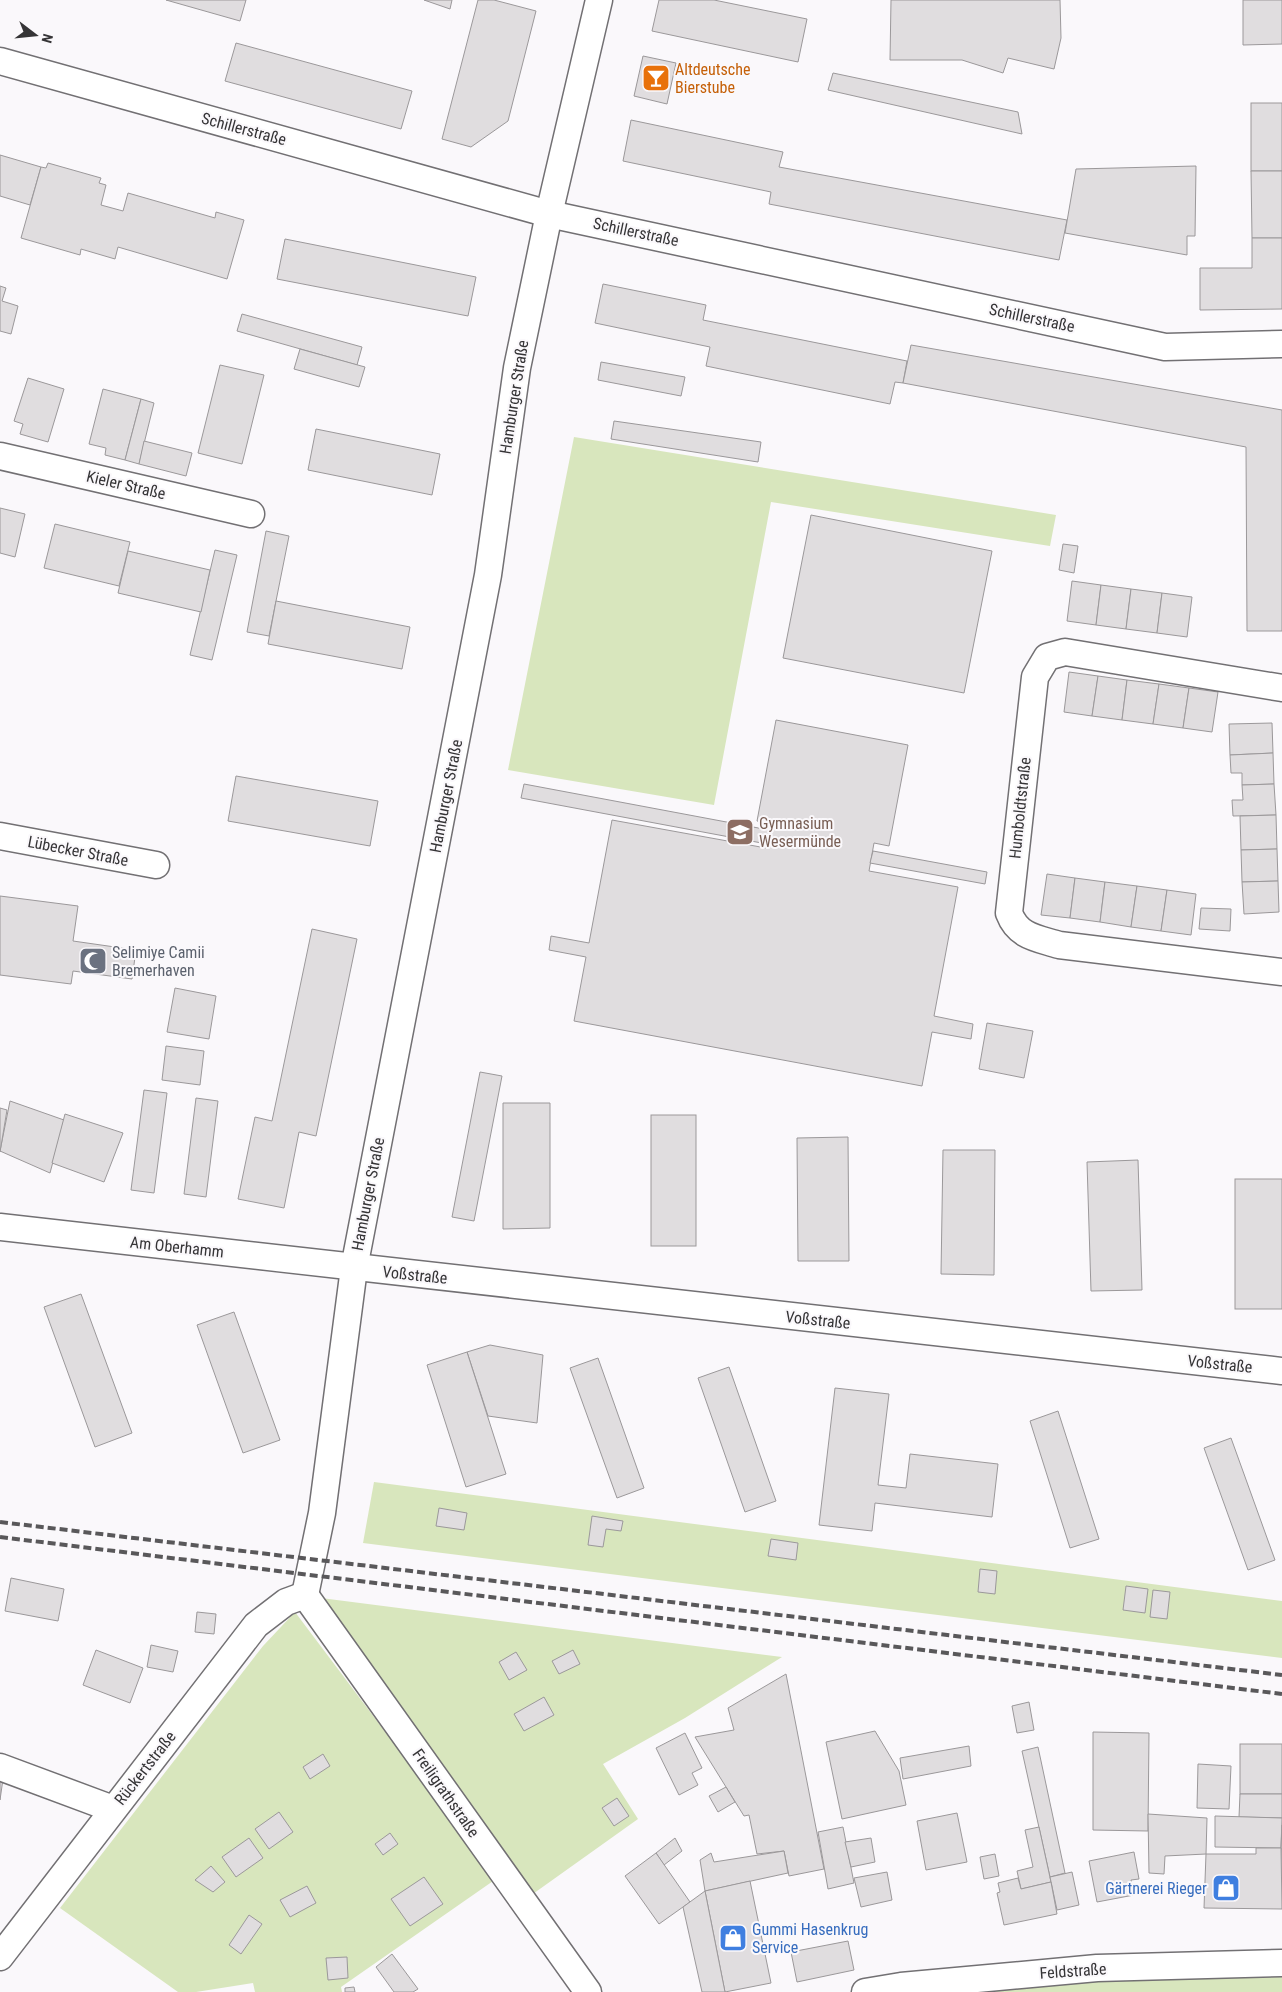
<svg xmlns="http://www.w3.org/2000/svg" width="1282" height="1992" viewBox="0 0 1282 1992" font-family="'Roboto Condensed',sans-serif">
<rect width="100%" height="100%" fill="#faf8fb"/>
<!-- green -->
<g fill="#d8e6bd">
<polygon points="574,437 1056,515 1050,546 771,502 714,805 508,770"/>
<polygon points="374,1482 1282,1601 1282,1658 363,1543"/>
<polygon points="321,1598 782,1657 685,1718 603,1764 638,1819 530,1896"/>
<polygon points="295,1612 496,1879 341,1987 342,1992 255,1992 253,1983 196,1992 178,1992 60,1908 263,1646"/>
<polygon points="1282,1976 1282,1992 980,1992 1089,1979"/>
</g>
<!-- building -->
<g fill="#e0dddf" stroke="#9b989a">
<polygon points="166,0 246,0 240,21"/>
<polygon points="424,0 452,0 450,9"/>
<polygon points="478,0 494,0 536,11 508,121 471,147 442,139"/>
<polygon points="659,0 714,0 807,19 798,62 652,31"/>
<polygon points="891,0 1060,0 1061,38 1054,69 1008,58 1003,73 962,60 890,60"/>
<polygon points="1243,0 1282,0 1282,44 1243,45"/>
<polygon points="236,43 412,91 401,129 225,81"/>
<polygon points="643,56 676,63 667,104 634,96"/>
<polygon points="833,73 1018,112 1022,134 828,90"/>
<rect x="1251" y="103" width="31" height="68"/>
<polygon points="631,120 783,152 779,167 1067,220 1059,260 769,204 771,192 623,161"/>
<polygon points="0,155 41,167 30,205 0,196"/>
<polygon points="48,163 101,178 99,183 106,185 101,205 123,211 128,193 215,218 216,212 244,220 227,279 118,247 115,259 81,249 80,255 21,238 41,167 46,168"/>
<polygon points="1196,166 1195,236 1187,236 1187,255 1065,233 1076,169"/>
<polygon points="1251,171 1282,171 1282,238 1252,238"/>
<polygon points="1252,238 1282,238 1282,309 1200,310 1200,268 1252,268"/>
<polygon points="285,239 476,277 468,316 277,279"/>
<polygon points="603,284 706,305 703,320 907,361 903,383 895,382 890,404 706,366 710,347 595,323"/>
<polygon points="0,286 6,288 2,301 18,306 11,334 0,331"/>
<polygon points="242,314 362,347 357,365 237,331"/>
<polygon points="911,345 1282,410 1282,631 1247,631 1246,447 903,383"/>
<polygon points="300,349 365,367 359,387 294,369"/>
<polygon points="601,362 685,377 681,396 598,380"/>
<polygon points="220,365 264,375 242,464 198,453"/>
<polygon points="28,378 64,389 48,442 20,434 23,424 14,421"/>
<polygon points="103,389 141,399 125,460 105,455 106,448 89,444"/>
<polygon points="141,399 154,403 139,464 125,460"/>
<polygon points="614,421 761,442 758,462 611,439"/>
<polygon points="316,429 440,454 432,495 308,470"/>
<polygon points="144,441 192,453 186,476 139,464"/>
<polygon points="0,508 25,514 15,557 0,553"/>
<polygon points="811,515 992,551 964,693 783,658"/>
<polygon points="55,524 130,542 119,586 44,568"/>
<polygon points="266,531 289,536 269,636 247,632"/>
<polygon points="1063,544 1078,546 1074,573 1059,570"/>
<polygon points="215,550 237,555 212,660 190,655"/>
<polygon points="128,551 210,570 201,612 118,593"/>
<polygon points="1072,581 1101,585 1096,625 1067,621"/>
<polygon points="1101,585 1131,589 1126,629 1096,625"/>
<polygon points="1131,589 1162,593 1157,633 1126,629"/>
<polygon points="1162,593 1192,597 1187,637 1157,633"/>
<polygon points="276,601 410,627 402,669 268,644"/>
<polygon points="1069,672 1098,676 1092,716 1064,712"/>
<polygon points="1098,676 1127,680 1122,720 1092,716"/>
<polygon points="1127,680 1159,684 1153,724 1122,720"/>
<polygon points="1159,684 1189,688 1183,728 1153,724"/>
<polygon points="1189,688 1218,692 1212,732 1183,728"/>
<polygon points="776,720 908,745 889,846 874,843 869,871 958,887 934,1016 973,1024 971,1039 932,1032 922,1086 574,1021 586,957 549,950 551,936 589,943 612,820 766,848 771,824 757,821"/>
<polygon points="1272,723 1273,753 1230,755 1229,724"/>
<polygon points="1273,753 1274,784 1242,785 1242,773 1231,773 1230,755"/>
<polygon points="236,776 378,801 370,846 228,821"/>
<polygon points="524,784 769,830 767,844 521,798"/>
<polygon points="1274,784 1276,815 1233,816 1232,800 1243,800 1242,785"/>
<polygon points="1276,815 1277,849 1241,850 1240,816"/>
<polygon points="1277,849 1278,881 1242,882 1241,850"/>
<polygon points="873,851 987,872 985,884 870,863"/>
<polygon points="1047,874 1075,878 1070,918 1041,915"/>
<polygon points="1075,878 1105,882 1100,922 1070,918"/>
<polygon points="1278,881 1279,912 1244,914 1242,882"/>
<polygon points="1105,882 1137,886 1131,927 1100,922"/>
<polygon points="1137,886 1167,890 1161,931 1131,927"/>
<polygon points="1167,890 1196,894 1191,935 1161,931"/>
<polygon points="0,896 78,906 73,941 136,950 132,979 73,971 71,984 0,975"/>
<polygon points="1201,908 1231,909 1230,931 1199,929"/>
<polygon points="312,929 357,939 316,1136 299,1132 284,1208 238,1199 255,1117 272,1121"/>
<polygon points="175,988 216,996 209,1039 167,1032"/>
<polygon points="987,1023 1033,1031 1024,1078 979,1069"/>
<polygon points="166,1046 204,1051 200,1085 162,1080"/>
<polygon points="480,1072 502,1076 474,1221 452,1217"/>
<polygon points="144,1090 167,1093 154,1193 131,1190"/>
<polygon points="196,1098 218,1101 206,1197 184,1194"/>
<polygon points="10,1101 64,1120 50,1173 0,1151"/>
<polygon points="503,1103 550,1103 550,1228 503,1229"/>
<polygon points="0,1108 7,1110 0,1152"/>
<polygon points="65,1114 123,1133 104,1182 52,1163"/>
<rect x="651" y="1115" width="45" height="131"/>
<polygon points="848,1137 849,1261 798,1261 797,1138"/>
<polygon points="943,1150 995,1150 994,1275 941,1274"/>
<polygon points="1138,1160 1142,1290 1091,1291 1087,1162"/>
<rect x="1235" y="1179" width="47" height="130"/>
<polygon points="81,1294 132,1433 95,1447 44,1307"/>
<polygon points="234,1312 280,1440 243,1453 197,1325"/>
<polygon points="490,1345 543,1355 537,1423 488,1416 467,1352"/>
<polygon points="467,1352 506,1474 466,1487 427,1365"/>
<polygon points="598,1358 644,1488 617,1498 570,1368"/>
<polygon points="729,1367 776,1501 745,1512 698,1378"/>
<polygon points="835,1388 889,1394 878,1485 906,1488 910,1454 998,1464 992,1517 875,1503 872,1531 819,1525"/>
<polygon points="1058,1411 1099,1539 1070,1548 1030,1421"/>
<polygon points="1231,1438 1275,1560 1248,1570 1204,1448"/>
<polygon points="439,1508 467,1513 464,1530 436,1526"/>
<polygon points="592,1516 623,1521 621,1531 606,1529 603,1547 588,1545"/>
<polygon points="771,1539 798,1543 796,1560 768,1556"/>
<polygon points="980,1569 997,1571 995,1594 978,1592"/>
<polygon points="11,1578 64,1589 58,1621 5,1611"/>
<polygon points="1126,1586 1148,1589 1145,1613 1123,1610"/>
<polygon points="1153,1590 1170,1592 1167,1619 1150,1617"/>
<polygon points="197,1612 216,1614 214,1634 195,1632"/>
<polygon points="151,1645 178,1651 173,1672 147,1667"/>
<polygon points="96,1650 143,1668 130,1703 83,1685"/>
<polygon points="573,1650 580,1664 559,1674 552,1661"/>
<polygon points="516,1652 527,1670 509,1680 499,1662"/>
<polygon points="786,1674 824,1869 789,1876 784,1851 757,1854 749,1815 744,1816 695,1737 734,1730 728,1708"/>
<polygon points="544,1697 554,1715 524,1731 514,1714"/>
<polygon points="1029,1702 1034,1730 1017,1733 1012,1706"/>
<polygon points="875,1731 899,1771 906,1805 842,1819 826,1742"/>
<polygon points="1093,1732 1149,1733 1148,1831 1093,1830"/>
<polygon points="685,1733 702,1768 692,1773 698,1785 679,1795 656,1748"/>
<rect x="1240" y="1744" width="42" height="50"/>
<polygon points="969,1746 971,1766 903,1779 900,1758"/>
<polygon points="1038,1747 1065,1873 1050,1877 1022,1751"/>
<polygon points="323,1754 330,1766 310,1779 303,1767"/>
<polygon points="1198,1764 1231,1766 1229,1809 1197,1808"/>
<polygon points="0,1778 3,1779 0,1800"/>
<polygon points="726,1787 735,1802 718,1812 709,1796"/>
<polygon points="1240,1794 1282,1794 1282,1818 1239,1817"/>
<polygon points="617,1798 629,1816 614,1826 602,1808"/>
<polygon points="279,1812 293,1832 269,1849 255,1829"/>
<polygon points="957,1813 967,1862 926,1870 917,1821"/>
<polygon points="1148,1814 1207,1818 1206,1854 1165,1856 1164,1874 1149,1873"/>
<polygon points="1215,1816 1282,1818 1281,1848 1215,1847"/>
<polygon points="1282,1825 1282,1878 1280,1878 1281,1848"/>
<polygon points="843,1827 854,1883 828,1889 818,1832"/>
<polygon points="1039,1827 1051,1882 1021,1889 1017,1871 1033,1867 1025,1830"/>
<polygon points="390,1833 398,1844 383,1855 375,1844"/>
<polygon points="249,1838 263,1858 236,1877 222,1857"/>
<polygon points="675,1838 682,1851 664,1865 656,1853"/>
<polygon points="871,1838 875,1862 851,1867 845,1842"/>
<polygon points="1256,1848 1281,1848 1282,1909 1204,1908 1206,1854 1256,1854"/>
<polygon points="784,1851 788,1873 705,1891 700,1860 711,1853 714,1862"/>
<polygon points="1134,1852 1139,1879 1131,1880 1134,1895 1097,1902 1089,1861"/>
<polygon points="656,1853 690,1902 659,1924 625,1876"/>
<polygon points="995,1854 999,1876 984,1879 980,1857"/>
<polygon points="211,1866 225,1882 213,1892 195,1880"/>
<polygon points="887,1872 892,1900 861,1907 854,1878"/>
<polygon points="1072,1872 1079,1905 1057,1910 1050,1877"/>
<polygon points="424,1877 443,1904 410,1926 391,1899"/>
<polygon points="1018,1878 1021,1889 1051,1882 1057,1914 1004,1925 997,1893 1000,1892 998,1883"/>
<polygon points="750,1881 771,1983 725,1992 705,1891"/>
<polygon points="307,1886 316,1903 290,1917 280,1900"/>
<polygon points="705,1891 725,1992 702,1992 683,1907"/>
<polygon points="249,1915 262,1924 241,1954 229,1945"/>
<polygon points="848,1941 854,1970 797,1982 791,1952"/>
<polygon points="392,1954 418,1989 413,1992 394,1992 376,1967"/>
<polygon points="347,1957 348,1978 328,1980 326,1958"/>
<polygon points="354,1987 355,1992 345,1992 345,1988"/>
</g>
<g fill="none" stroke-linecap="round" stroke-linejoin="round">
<defs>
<g id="minor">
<polyline points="0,61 549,214 1165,347 1282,344"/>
<polyline points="0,456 251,514"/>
<path d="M1282,688L1065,652L1047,657L1035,677L1009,913C1018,937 1037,938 1059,945L1282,972"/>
<polyline points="0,836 156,865"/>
<polyline points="0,1227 1282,1371"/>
<polyline points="305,1595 322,1513 354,1268 488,575 517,368 549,214 599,0"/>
<polyline points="305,1595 588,1992"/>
<polyline points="0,1767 113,1809"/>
<polyline points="0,1957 256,1625 286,1602 305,1595"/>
<polyline points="865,1992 901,1986 1097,1968 1282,1963"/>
</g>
</defs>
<!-- minor casing -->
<use href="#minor" stroke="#727073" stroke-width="29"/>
<!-- minor -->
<use href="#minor" stroke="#fff" stroke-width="26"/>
<!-- rail -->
<g stroke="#59585a" stroke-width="4" stroke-dasharray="8 4" stroke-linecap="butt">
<polyline points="0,1522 1282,1675"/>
<polyline points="0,1537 1282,1694"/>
</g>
</g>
<!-- icons -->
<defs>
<symbol id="bar-square" viewBox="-11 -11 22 22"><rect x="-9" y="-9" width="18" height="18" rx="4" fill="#e8710a" stroke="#faf8fb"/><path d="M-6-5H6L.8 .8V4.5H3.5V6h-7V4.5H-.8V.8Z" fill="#fff"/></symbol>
<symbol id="school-square" viewBox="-11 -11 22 22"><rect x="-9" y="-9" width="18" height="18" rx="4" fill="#8d6e63" stroke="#faf8fb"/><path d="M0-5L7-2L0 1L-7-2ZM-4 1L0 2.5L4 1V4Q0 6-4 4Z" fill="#fff"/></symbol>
<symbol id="mosque-square" viewBox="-11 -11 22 22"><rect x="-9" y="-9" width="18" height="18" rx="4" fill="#6b7280" stroke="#faf8fb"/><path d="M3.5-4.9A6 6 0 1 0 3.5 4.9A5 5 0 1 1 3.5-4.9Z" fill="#fff"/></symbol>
<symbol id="shop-square" viewBox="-11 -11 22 22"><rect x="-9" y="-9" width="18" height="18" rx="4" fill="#3f7fe0" stroke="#faf8fb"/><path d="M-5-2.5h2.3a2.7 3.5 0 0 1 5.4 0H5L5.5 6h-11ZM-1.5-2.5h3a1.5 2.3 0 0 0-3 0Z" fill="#fff"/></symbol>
</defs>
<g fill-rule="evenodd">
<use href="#bar-square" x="640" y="62" width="32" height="32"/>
<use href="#school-square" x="724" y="816" width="32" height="32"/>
<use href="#mosque-square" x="77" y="945" width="32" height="32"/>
<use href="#shop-square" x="1210" y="1872" width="32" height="32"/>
<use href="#shop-square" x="717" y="1922" width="32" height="32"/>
</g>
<g text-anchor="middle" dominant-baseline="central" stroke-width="4" stroke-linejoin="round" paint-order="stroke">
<!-- food labels -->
<g font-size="16" fill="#c56008" stroke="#faf8fb" text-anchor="start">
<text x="675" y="69">Altdeutsche<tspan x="675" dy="18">Bierstube</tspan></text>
</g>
<!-- street labels -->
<g font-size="16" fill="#353436" stroke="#faf8fb">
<text transform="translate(244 129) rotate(15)">Schillerstraße</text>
<text transform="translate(636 232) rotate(12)">Schillerstraße</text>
<text transform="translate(1032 318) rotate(12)">Schillerstraße</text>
<text transform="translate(514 397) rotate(-81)">Hamburger Straße</text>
<text transform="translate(126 485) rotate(13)">Kieler Straße</text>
<text transform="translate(446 796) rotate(-79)">Hamburger Straße</text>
<text transform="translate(1020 808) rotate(-84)">Humboldtstraße</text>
<text transform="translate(78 851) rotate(11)">Lübecker Straße</text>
<text transform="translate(368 1194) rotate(-79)">Hamburger Straße</text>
<text transform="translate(177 1247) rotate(6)">Am Oberhamm</text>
<text transform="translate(415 1275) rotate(6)">Voßstraße</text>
<text transform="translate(818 1320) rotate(6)">Voßstraße</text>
<text transform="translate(1220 1364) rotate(6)">Voßstraße</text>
<text transform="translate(145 1768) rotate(-52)">Rückertstraße</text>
<text transform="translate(446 1793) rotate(55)">Freiligrathstraße</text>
<text transform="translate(1073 1971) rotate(-4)">Feldstraße</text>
</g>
<!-- education labels -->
<g font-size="16" fill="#785e54" stroke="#faf8fb" text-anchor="start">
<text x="759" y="823">Gymnasium<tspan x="759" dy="18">Wesermünde</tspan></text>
</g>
<!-- worship labels -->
<g font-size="16" fill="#5b616d" stroke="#faf8fb" text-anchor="start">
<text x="112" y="952">Selimiye Camii<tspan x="112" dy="18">Bremerhaven</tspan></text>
</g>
<!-- shop labels -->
<g font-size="16" fill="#366cbe" stroke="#faf8fb" text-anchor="end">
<text x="1207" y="1888">Gärtnerei Rieger</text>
<text x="752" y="1929" text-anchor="start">Gummi Hasenkrug<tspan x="752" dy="18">Service</tspan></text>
</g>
</g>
<!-- north arrow -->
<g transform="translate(35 35) rotate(106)" stroke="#faf8fb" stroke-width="4" paint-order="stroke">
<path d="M0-4L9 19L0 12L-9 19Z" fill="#353436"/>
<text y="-8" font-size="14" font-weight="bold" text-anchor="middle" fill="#353436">N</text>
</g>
</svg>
